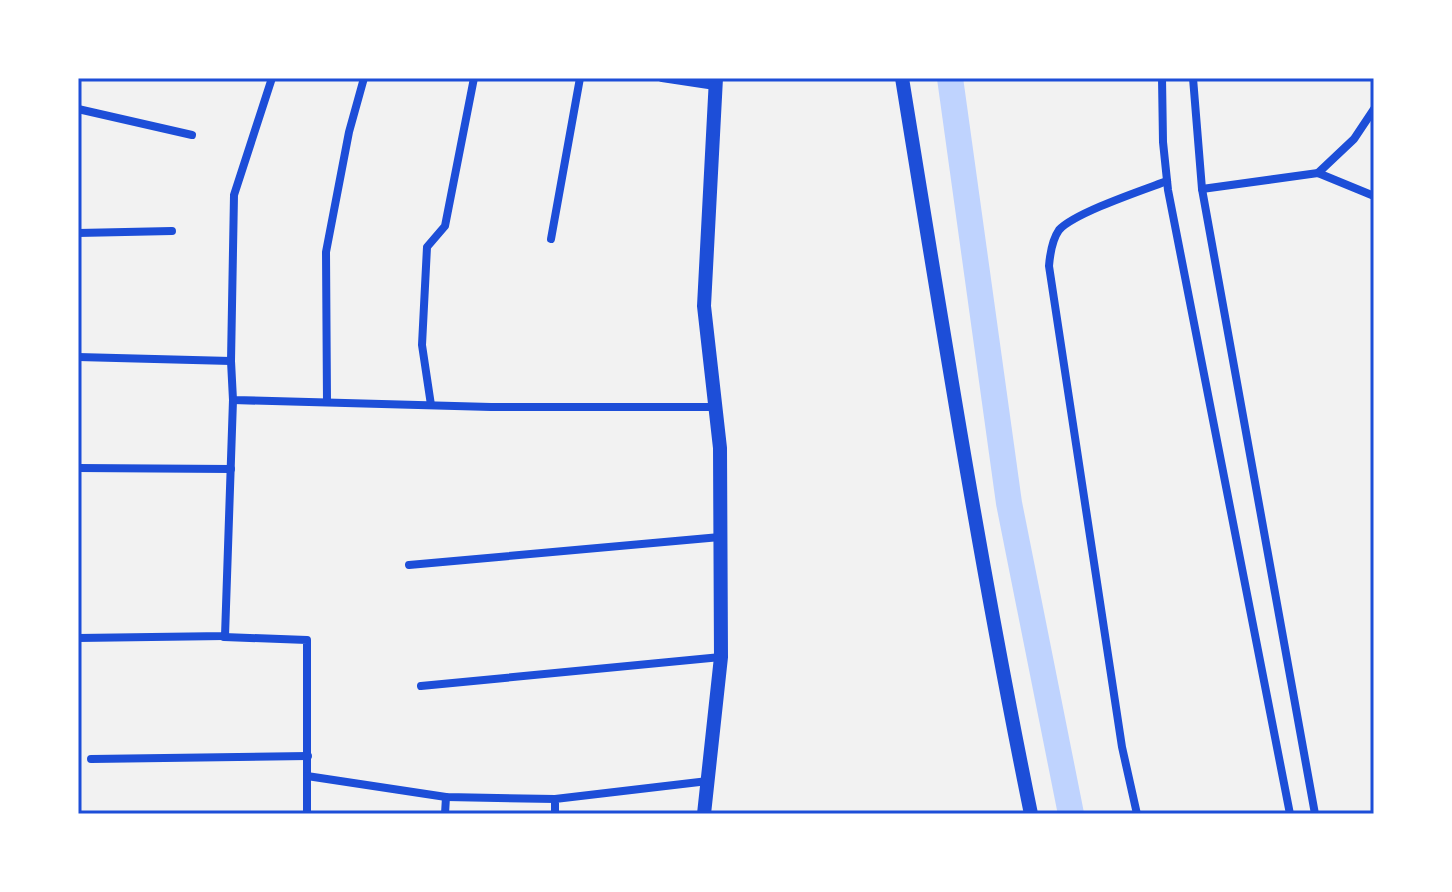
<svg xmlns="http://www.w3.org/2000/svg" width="1452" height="892" viewBox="0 0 1452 892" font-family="Quicksand,sans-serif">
<rect width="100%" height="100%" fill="#f2f2f2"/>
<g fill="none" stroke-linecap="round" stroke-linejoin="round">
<!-- canal -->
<polyline stroke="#bfd3fe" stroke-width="26" points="950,78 1009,503 1071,814"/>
<!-- minor -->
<g stroke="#1d4ed8" stroke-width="8">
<polyline points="272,78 234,195 231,361 233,400 491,407 715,407"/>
<polyline points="662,78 715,86"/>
<polyline points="1162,78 1163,142 1168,190 1290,814"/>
<polyline points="1193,78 1202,189 1315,814"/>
<polyline points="78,109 192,135"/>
<polyline points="1318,173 1354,139 1374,109"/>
<polyline points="1202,189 1318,173 1374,196"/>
<polyline points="78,233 172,231"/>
<polyline points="551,239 580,78"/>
<polyline points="78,357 231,361"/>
<polyline points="327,402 326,252 349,132 364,78"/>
<polyline points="431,405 422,345 427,247 445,226 474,78"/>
<polyline points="78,468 231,469"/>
<polyline points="409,565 720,537"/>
<polyline points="224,637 307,640 307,814"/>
<polyline points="78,638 225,636 233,400"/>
<polyline points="421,686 721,657"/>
<polyline points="91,759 308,756"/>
<polyline points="307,776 446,797 555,799"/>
<polyline points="445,814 446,797"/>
<polyline points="555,814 555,799 708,781"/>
<path d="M1137,814L1122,747L1049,266C1050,254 1052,240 1059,230C1074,213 1143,190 1167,181"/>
</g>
<!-- tertiary -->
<g stroke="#1d4ed8" stroke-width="14">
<path d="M902,78C942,324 981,570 1031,814"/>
<polyline points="704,814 721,657 720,448 704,306 716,78"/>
</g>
</g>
<!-- border -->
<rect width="1452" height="892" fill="none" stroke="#ffffff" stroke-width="160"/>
<rect x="80" y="80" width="1292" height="732" fill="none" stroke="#1d4ed8" stroke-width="3"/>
</svg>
